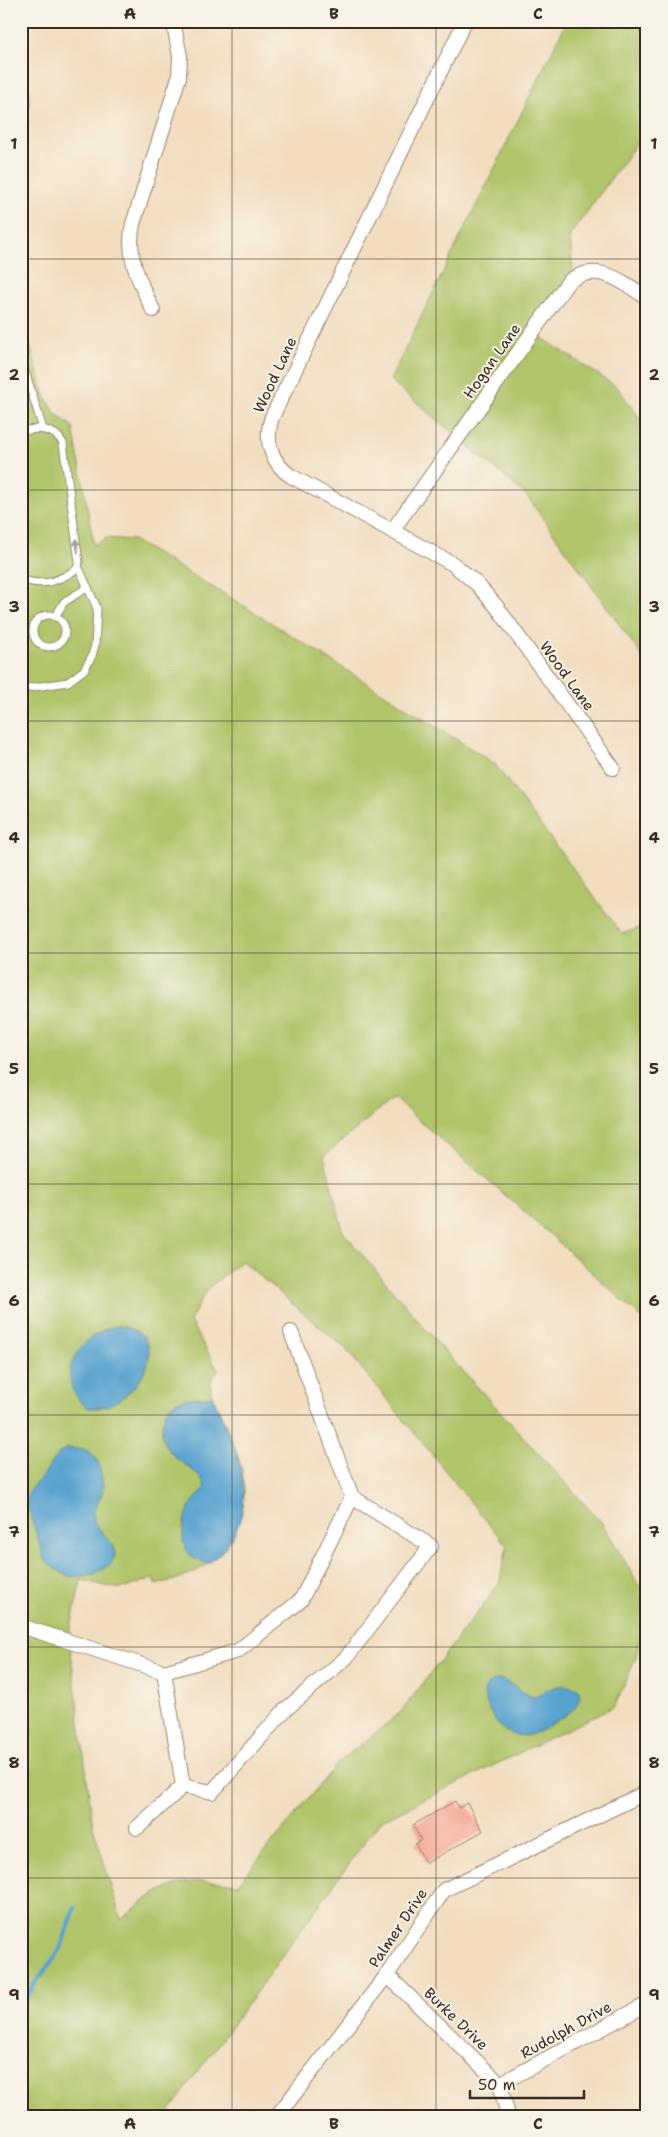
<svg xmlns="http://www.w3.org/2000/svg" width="668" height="2137" viewBox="0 0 668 2137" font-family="'Shantell Sans',sans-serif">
<rect width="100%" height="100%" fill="#f7f3e8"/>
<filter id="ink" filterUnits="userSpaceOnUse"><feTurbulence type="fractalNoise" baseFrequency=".02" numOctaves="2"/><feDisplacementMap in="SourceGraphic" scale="10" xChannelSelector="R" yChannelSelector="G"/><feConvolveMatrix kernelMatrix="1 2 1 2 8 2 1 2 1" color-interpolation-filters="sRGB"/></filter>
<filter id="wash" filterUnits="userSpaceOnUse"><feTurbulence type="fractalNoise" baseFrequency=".0096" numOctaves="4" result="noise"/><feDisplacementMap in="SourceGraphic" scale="20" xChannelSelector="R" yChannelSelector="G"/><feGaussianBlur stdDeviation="1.12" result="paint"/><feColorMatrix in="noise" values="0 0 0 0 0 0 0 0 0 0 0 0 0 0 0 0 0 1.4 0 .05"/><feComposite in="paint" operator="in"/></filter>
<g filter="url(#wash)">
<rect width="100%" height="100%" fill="#f2ddbf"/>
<!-- green -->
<g fill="#b0c56a" stroke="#767844" fill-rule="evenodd">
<polygon points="567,21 647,21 647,129 570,235 574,287 541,337 618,388 647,428 647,663 526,495 390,380"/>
<path d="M21,30C23,45 27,61 28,76C31,113 26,149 21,185Z"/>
<path d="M21,316L45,397L56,414L73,427L94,545L106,538L133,540L246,607L494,763L622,934L647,925V1323L542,1227L393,1098L324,1156L343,1232L440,1346L602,1523L647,1599L636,1657L615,1706L380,1821L166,2116H21ZM242,1261L345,1348L507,1546L499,1584L401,1712L337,1764L238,1884C183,1877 163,1883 121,1920L93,1826L69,1637L81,1580C94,1582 109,1589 122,1588C133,1588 142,1580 153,1579L156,1585C168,1581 181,1579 192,1573C231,1556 251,1512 242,1471C236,1444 222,1418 211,1392V1381L218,1370L190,1321L208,1288Z"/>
</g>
<!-- water -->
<g fill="#57a2cf" stroke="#496676">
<path d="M118,1326C181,1331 136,1413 88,1408C50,1379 78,1333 118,1326Z"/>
<path d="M213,1396C231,1441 261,1492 231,1539C225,1549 217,1559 206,1563C177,1558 179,1524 192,1503C196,1498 200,1493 205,1488C202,1463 154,1462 163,1421C168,1394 193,1399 213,1396Z"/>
<polygon points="67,1448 86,1450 95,1457 99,1464 103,1484 102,1494 93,1513 95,1523 113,1546 115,1555 111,1564 94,1574 74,1577 68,1576 52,1567 45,1560 27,1505 27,1497 31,1488 44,1475 58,1454"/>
<path d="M500,1679C512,1683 521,1692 533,1697C549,1689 561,1680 579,1690C581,1704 574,1710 563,1717C553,1723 540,1733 529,1735C506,1739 493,1723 487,1704C485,1700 483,1694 485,1689C487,1683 494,1681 500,1679Z"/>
</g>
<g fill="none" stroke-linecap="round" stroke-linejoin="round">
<!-- stream -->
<polyline stroke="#57a2cf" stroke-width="4.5" points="21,2009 33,1986 60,1950 75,1908"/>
</g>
<g id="blocks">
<!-- building -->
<polygon fill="#f5a693" points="455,1801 459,1808 467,1803 483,1831 426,1863 415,1844 421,1840 413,1825"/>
</g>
</g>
<g filter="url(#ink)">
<use href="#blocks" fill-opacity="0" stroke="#96846e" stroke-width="1"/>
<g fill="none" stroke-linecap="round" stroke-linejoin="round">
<defs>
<g id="service">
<polyline points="21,358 43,429"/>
<path d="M21,432C37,427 53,427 63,443L79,562C77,572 73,571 65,576C50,584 37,585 21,579"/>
<circle cx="49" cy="631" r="16"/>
<polyline points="55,617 64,602 88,587"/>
<polyline points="21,689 68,682 84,670 92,656 95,645 97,608 78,566"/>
</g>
<g id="minor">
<path d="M465,21L272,417C264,440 271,463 291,476L453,564L477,584L497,607L613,768"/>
<path d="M153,310C139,281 126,257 133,224L179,77L180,56L173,21"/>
<path d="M392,531L568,282C597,260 623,282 647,298"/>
<polyline points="291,1332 352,1497"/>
<polyline points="21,1626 164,1672 238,1651 301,1600 352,1497"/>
<polyline points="164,1672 183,1786"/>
<polyline points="183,1786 212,1792 285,1710 346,1658 431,1546 352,1497"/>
<polyline points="137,1828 183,1786"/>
<polyline points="387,1975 500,2084 508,2116"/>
<polyline points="500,2084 647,2004"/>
<polyline points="277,2116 387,1975 444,1890 647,1792"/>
</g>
</defs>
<!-- service casing -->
<use href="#service" stroke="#96846e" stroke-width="9"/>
<!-- minor casing -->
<use href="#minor" stroke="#96846e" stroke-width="16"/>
<!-- service -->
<use href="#service" stroke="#fff" stroke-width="7"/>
<!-- minor -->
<use href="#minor" stroke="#fff" stroke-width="14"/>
</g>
<!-- one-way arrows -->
<defs><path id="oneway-solid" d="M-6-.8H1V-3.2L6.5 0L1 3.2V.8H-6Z" transform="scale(1.25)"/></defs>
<use fill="#a79f9a" href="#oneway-solid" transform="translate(77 546) rotate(-97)"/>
</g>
<!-- grid -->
<path fill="none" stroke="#3b2a1e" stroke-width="1" stroke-opacity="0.55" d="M232,21V2116M436,21V2116M21,259H647M21,490H647M21,721H647M21,953H647M21,1184H647M21,1415H647M21,1647H647M21,1878H647"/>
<g text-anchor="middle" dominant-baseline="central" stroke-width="4" stroke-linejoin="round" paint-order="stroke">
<!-- street labels -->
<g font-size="15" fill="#3b2a1e" stroke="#f7f3e8">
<text transform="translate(492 361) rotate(-55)">Hogan Lane</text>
<text transform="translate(275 375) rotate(-65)">Wood Lane</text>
<text transform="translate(567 676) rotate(54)">Wood Lane</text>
<text transform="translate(398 1928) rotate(-56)">Palmer Drive</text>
<text transform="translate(456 2019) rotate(44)">Burke Drive</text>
<text transform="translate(566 2030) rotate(-29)">Rudolph Drive</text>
</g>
</g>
<!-- margin -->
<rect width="668" height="2137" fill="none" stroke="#f7f3e8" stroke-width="55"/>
<!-- scale -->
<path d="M470 2090v8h114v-8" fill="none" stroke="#3b2a1e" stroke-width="2.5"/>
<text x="478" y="2090" font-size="15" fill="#3b2a1e" stroke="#f7f3e8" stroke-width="4" paint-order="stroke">50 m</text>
<rect x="28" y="28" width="612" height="2082" fill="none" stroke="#3b2a1e" stroke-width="2"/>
<g font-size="16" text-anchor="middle" font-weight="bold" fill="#3b2a1e">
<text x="130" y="19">A</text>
<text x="334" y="19">B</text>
<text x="538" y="19">C</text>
<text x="14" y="149">1</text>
<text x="654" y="149">1</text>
<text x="14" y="380">2</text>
<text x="654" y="380">2</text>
<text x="14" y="612">3</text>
<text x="654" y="612">3</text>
<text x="14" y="843">4</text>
<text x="654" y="843">4</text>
<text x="14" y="1074">5</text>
<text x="654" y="1074">5</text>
<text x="14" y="1306">6</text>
<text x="654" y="1306">6</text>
<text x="14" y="1537">7</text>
<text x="654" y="1537">7</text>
<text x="14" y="1768">8</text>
<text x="654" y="1768">8</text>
<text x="14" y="2000">9</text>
<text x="654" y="2000">9</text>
<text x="130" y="2129">A</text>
<text x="334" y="2129">B</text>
<text x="538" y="2129">C</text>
</g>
</svg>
